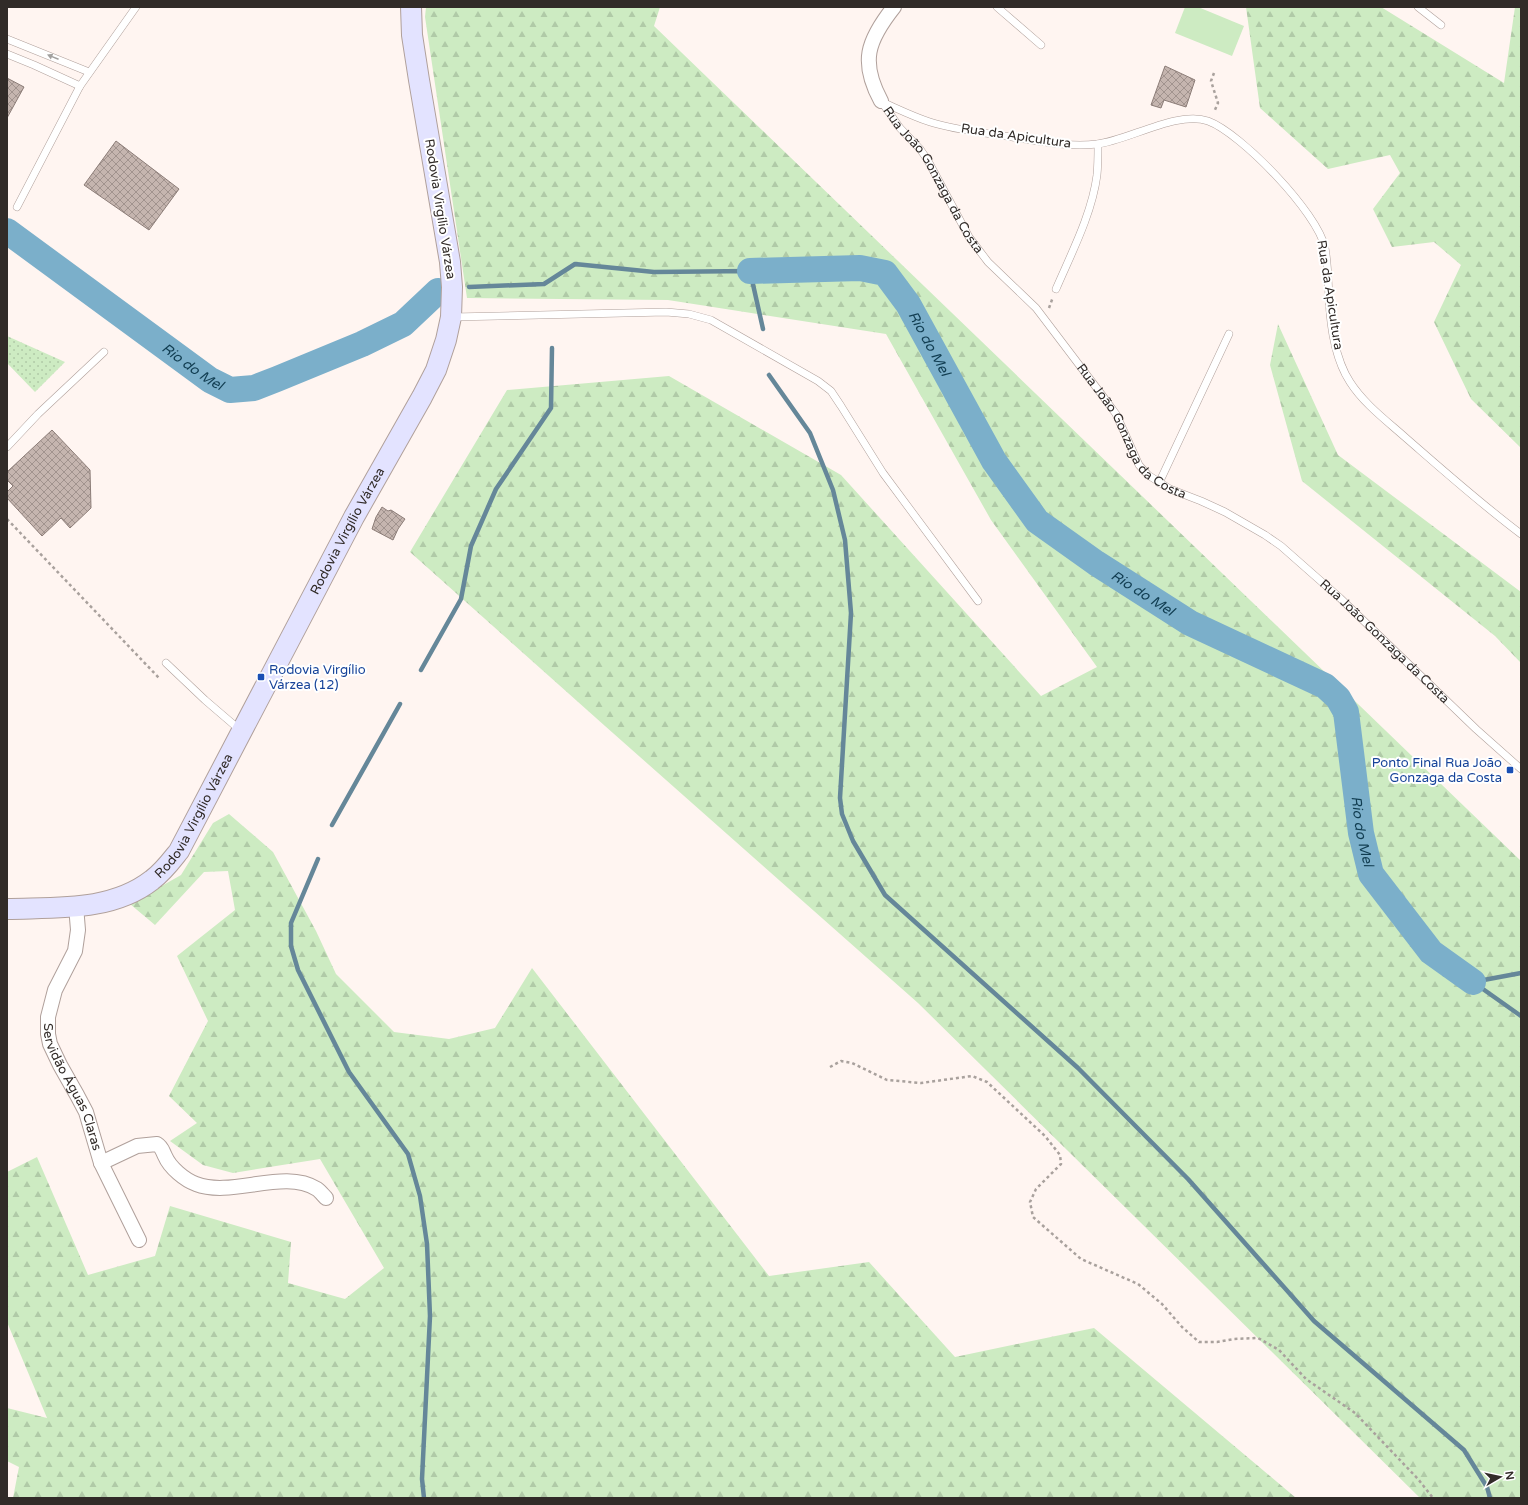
<svg xmlns="http://www.w3.org/2000/svg" width="1528" height="1505" viewBox="0 0 1528 1505" font-family="'Varela Round',sans-serif">
<defs>
<pattern id="grass-dots" width="8" height="8" patternUnits="userSpaceOnUse"><rect width="8" height="8" fill="#cdebc2"/><path d="M2 2h.1M6 6h.1" fill="none" stroke="#b0caa7" stroke-width="1.8" stroke-linecap="round"/></pattern>
<pattern id="forest-firs" width="22" height="20" patternUnits="userSpaceOnUse"><rect width="22" height="20" fill="#cdebc2"/><path d="M5 1l3.5 6h-7zM16 11l3.5 6h-7z" fill="#b0caa7"/></pattern>
<pattern id="building-cross-hatch" width="8" height="8" patternUnits="userSpaceOnUse"><rect width="8" height="8" fill="#c5b5af"/><path d="M0 0l8 8M0 8l8-8" fill="none" stroke="#a1938e"/></pattern>
</defs>
<rect width="100%" height="100%" fill="#fff5f1"/>
<!-- grass -->
<polygon fill="url(#grass-dots)" points="7,336 65,362 35,392 7,363"/>
<!-- forest -->
<g fill="url(#forest-firs)">
<polygon points="426,7 660,7 654,26 1521,861 1521,1498 1420,1498 918,1003 605,726 410,552 507,390 669,376 841,475 1041,696 1097,667 991,520 886,334 668,300 467,298 425,17"/>
<polygon points="1246,7 1381,7 1504,83 1515,7 1521,7 1521,448 1471,399 1434,322 1461,265 1434,242 1392,247 1373,209 1400,173 1390,155 1328,169 1260,108"/>
<polygon points="1278,324 1338,455 1521,592 1521,663 1495,636 1302,481 1270,365"/>
<polygon points="229,814 273,852 316,931 336,974 394,1032 449,1039 495,1028 532,968 769,1276 869,1262 955,1357 1094,1328 1296,1498 13,1498 19,1467 7,1461 7,1408 47,1418 7,1322 7,1172 37,1157 88,1275 155,1256 170,1206 291,1242 288,1283 345,1299 384,1268 320,1159 233,1173 203,1165 170,1141 197,1123 169,1096 208,1021 177,956 235,910 228,871 204,872 155,925 130,904 181,875 213,823"/>
</g>
<!-- garden -->
<polygon fill="#cdebc2" points="1185,7 1198,7 1244,26 1232,56 1175,33"/>
<g fill="none" stroke-linecap="round" stroke-linejoin="round">
<!-- stream -->
<g stroke="#658799" stroke-width="4.5">
<polyline points="469,287 544,284 575,264 654,272 750,271 763,329"/>
<polyline points="769,375 810,433 833,490 845,540 851,613 840,798 842,814 853,841 885,895 1078,1068 1188,1179 1314,1321 1464,1450 1487,1487 1490,1498"/>
<polyline points="421,670 461,599 471,546 496,489 551,408 552,348"/>
<polyline points="332,825 400,704"/>
<polyline points="318,859 291,923 291,946 298,970 349,1072 408,1154 420,1196 427,1244 430,1316 422,1479 424,1498"/>
<polyline points="1473,982 1521,1016"/>
<polyline points="1473,982 1521,973"/>
</g>
<!-- river -->
<g stroke="#7bafca" stroke-width="26">
<path id="s1" d="M7,231L210,380L230,390L254,388L277,379L362,344L403,324L438,291"/>
<path id="s2" d="M750,271L860,268L885,273L908,304L994,461L1037,521L1096,563L1190,623L1325,686L1338,698L1346,712L1361,833L1371,874L1431,952L1473,982"/>
</g>
</g>
<!-- building -->
<g fill="url(#building-cross-hatch)" stroke="#8c7d78">
<polygon points="1165,66 1195,80 1186,107 1164,100 1161,108 1151,105"/>
<polygon points="7,78 24,87 7,118"/>
<polygon points="116,141 179,189 149,230 84,185"/>
<polygon points="52,430 90,470 91,508 70,528 61,518 42,536 7,498 7,492 13,486 7,480 7,472"/>
<polygon points="382,507 388,511 391,510 405,519 398,529 393,540 372,529 376,517"/>
</g>
<g fill="none" stroke-linecap="round" stroke-linejoin="round">
<defs>
<g id="lane">
<polyline points="997,7 1041,45"/>
<polyline points="1418,7 1441,25"/>
<polyline points="7,39 89,72"/>
<polyline points="7,54 34,65 80,86"/>
<path id="s3" d="M881,101L900,128L920,149L927,159L969,237L988,262L1036,308L1102,395L1116,414L1139,465L1148,475L1170,489L1201,501L1225,512L1265,535L1281,546L1340,598L1476,729L1521,769"/>
<path d="M882,102C898,109 914,117 930,122C958,131 989,133 1017,138C1043,142 1070,147 1097,144C1127,141 1178,110 1208,121C1241,133 1318,213 1325,248C1328,264 1328,281 1329,297C1330,323 1335,359 1350,382C1364,404 1387,421 1406,438C1444,471 1481,504 1521,534"/>
<polyline points="17,207 80,86 136,7"/>
<path d="M1056,289C1071,254 1092,214 1097,175C1098,165 1098,154 1098,144"/>
<polyline points="453,317 666,312 689,314 711,320 818,381 831,391 841,406 883,473 978,601"/>
<polyline points="7,447 38,414 104,352"/>
<polyline points="1159,483 1229,334"/>
<polyline points="166,663 205,700 240,730"/>
</g>
<g id="street">
<path d="M881,101C860,62 867,41 894,7"/>
<path id="s4" d="M76,906L78,930L75,951L55,990L48,1017V1034L50,1044L60,1065L77,1095L86,1112L101,1163L139,1240"/>
<path d="M101,1163L137,1146L157,1144C162,1147 162,1150 165,1156C170,1168 185,1180 196,1184C232,1198 284,1168 317,1189C320,1191 323,1195 326,1198"/>
</g>
<g id="secondary">
<path id="s5" d="M7,909C56,907 111,912 152,880C163,872 171,861 179,851L354,517L422,397L436,370L446,340L451,317L452,287L450,262L419,80L412,35L411,7"/>
</g>
</defs>
<!-- lane casing -->
<use href="#lane" stroke="#b0a09b" stroke-width="8"/>
<!-- street casing -->
<use href="#street" stroke="#b0a09b" stroke-width="16"/>
<!-- secondary casing -->
<use href="#secondary" stroke="#b0a09b" stroke-width="22"/>
<!-- path -->
<g stroke="#a9a19d" stroke-width="2.5" stroke-dasharray="3 3" stroke-linecap="butt">
<polyline points="1214,73 1211,81 1218,103 1214,112"/>
<polyline points="1049,308 1053,297"/>
<polyline points="7,519 160,679"/>
<polyline points="830,1067 841,1061 852,1063 887,1080 921,1083 972,1076 987,1082 1045,1136 1060,1155 1061,1164 1036,1189 1030,1202 1033,1217 1081,1259 1138,1284 1162,1304 1182,1327 1199,1342 1217,1342 1234,1339 1258,1338 1279,1350 1306,1379 1355,1413 1418,1479 1433,1498"/>
</g>
<!-- lane -->
<use href="#lane" stroke="#fff" stroke-width="7"/>
<!-- street -->
<use href="#street" stroke="#fff" stroke-width="14"/>
<!-- secondary -->
<use href="#secondary" stroke="#e3e3ff" stroke-width="20"/>
</g>
<!-- one-way arrows -->
<defs><path id="oneway-solid" d="M-6-.8H1V-3.2L6.5 0L1 3.2V.8H-6Z"/></defs>
<use fill="#a2a09e" href="#oneway-solid" transform="translate(53 57) rotate(-158)"/>
<!-- markers -->
<g fill="#1a4fb4" stroke="#fff" stroke-width="1.5">
<rect x="257" y="673" width="8" height="8" rx="2"/>
<rect x="1506" y="766" width="8" height="8" rx="2"/>
</g>
<g text-anchor="middle" dominant-baseline="central" stroke-width="4" stroke-linejoin="round" paint-order="stroke">
<!-- street labels -->
<g font-size="13" fill="#312b28" stroke="#fff">
<text transform="translate(1016 136) rotate(8)">Rua da Apicultura</text>
<text stroke="none"><textPath href="#s3" startOffset="95">Rua João Gonzaga da Costa</textPath></text>
<text transform="translate(440 209) rotate(81)">Rodovia Virgílio Várzea</text>
<text transform="translate(1330 295) rotate(81)">Rua da Apicultura</text>
<text stroke="none"><textPath href="#s3" startOffset="419">Rua João Gonzaga da Costa</textPath></text>
<text stroke="none"><textPath href="#s5" startOffset="552">Rodovia Virgílio Várzea</textPath></text>
<text stroke="none"><textPath href="#s3" startOffset="755">Rua João Gonzaga da Costa</textPath></text>
<text stroke="none"><textPath href="#s5" startOffset="228">Rodovia Virgílio Várzea</textPath></text>
<text stroke="none"><textPath href="#s4" startOffset="192">Servidão Águas Claras</textPath></text>
</g>
<!-- transit labels -->
<g font-size="13" fill="#164399" stroke="#fff" text-anchor="start">
<text x="269" y="670">Rodovia Virgílio<tspan x="269" dy="15">Várzea (12)</tspan></text>
<text x="1502" y="763" text-anchor="end">Ponto Final Rua João<tspan x="1502" dy="15">Gonzaga da Costa</tspan></text>
</g>
<!-- water labels -->
<g font-size="14" font-style="italic" fill="#113d51" stroke="#fff">
<text stroke="none"><textPath href="#s2" startOffset="219">Rio do Mel</textPath></text>
<text stroke="none"><textPath href="#s1" startOffset="230">Rio do Mel</textPath></text>
<text stroke="none"><textPath href="#s2" startOffset="555">Rio do Mel</textPath></text>
<text stroke="none"><textPath href="#s2" startOffset="914">Rio do Mel</textPath></text>
</g>
</g>
<!-- border -->
<rect width="1528" height="1505" fill="none" stroke="#312b28" stroke-width="16"/>
<!-- north arrow -->
<g transform="translate(1500 1477) rotate(81)" stroke="#ffffff" stroke-width="3" paint-order="stroke">
<path d="M0-3L7 15L0 10L-7 15Z" fill="#312b28"/>
<text y="-6" font-size="11" font-weight="bold" text-anchor="middle" fill="#312b28">N</text>
</g>
</svg>
